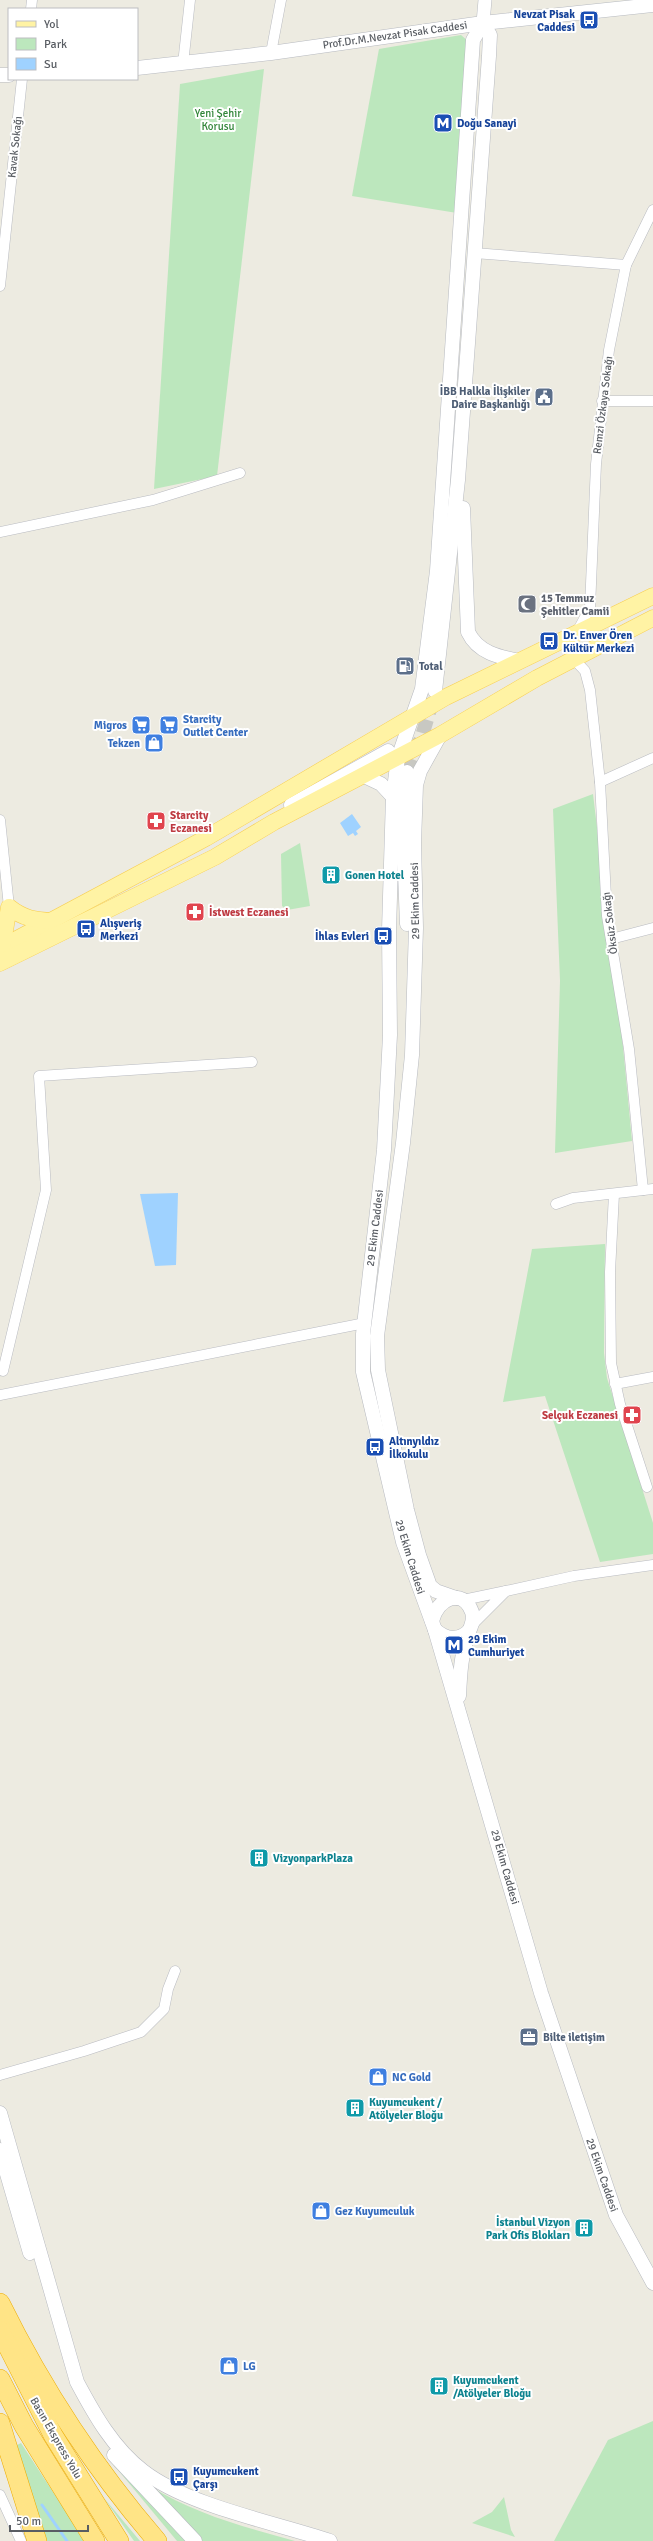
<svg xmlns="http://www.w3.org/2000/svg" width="653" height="2541" viewBox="0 0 653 2541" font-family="Signika,sans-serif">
<rect width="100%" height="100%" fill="#edebe1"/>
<!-- green -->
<g fill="#bce7bd">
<polygon points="461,35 469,42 457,213 352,196 379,49"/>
<polygon points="264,69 217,476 154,489 180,84"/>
<polygon points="593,794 622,1036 632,1141 555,1153 560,981 553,809"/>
<polygon points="300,843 310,906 287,910 282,906 281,854"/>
<polygon points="605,1244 604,1353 607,1378 653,1523 653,1554 600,1562 545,1396 503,1402 532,1249"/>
<polygon points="653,2421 653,2541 554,2541 608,2440"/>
<polygon points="21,2443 85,2541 46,2541 17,2445"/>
<polygon points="113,2464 189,2541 177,2541"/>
<path d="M150,2486C195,2514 244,2527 295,2541H202Z"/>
<polygon points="504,2497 511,2530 515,2537 472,2523 492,2512"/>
<polygon points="104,2498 140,2541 134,2541"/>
</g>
<!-- water -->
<g fill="#9fd2ff">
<polygon points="352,814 361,827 356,831 358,834 355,836 353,833 348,836 340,823"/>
<polygon points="178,1193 176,1265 155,1266 140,1194"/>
</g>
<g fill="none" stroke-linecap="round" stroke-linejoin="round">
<!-- stream -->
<polyline stroke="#9fd2ff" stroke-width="3" points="42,2505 67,2541"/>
<!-- secondary-tunnel -->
<polyline stroke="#c8c8c2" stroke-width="14" stroke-dasharray="14 7" stroke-linecap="butt" points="407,772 422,736 433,699"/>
<defs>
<g id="minor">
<polyline points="31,9 32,0"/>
<polyline points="271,53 281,0"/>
<polyline points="183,64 190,0"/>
<polyline points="474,253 626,265"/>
<polyline points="0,286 22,79"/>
<polyline points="602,401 653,401"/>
<polyline points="0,532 153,500 240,473"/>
<polyline points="577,632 590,608 596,464 609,350 626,265 653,210"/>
<polyline points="574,659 585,671 590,690 600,782 607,916 629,1049 643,1190"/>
<polyline points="600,782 653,758"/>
<polyline points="0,820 9,907"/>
<polyline points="611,939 653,928"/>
<polyline points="614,1194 610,1272 611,1363 620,1404 647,1487"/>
<polyline points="556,1204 573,1198 653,1189"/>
<polyline points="3,1371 46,1190 39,1076 252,1062"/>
<polyline points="615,1384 653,1377"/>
<polyline points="0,1395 365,1323"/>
<polyline points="506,1591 574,1576 653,1565"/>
<polyline points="463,1600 506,1591 472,1625"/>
<polyline points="0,2075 84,2051 141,2032 164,2009 168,1989 175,1971"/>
<polyline points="0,2495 21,2541"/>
</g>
<polyline id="tertiary" points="483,23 485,0"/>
<g id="secondary">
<polyline points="483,23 473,40 437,571 422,689 398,758 393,797 389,930 390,1035 384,1150 363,1334 363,1372 403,1542 435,1630 541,1993 616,2215 653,2283"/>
<polyline points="137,68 271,53 483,23 653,5"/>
<polyline points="0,75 9,75"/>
<path d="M463,508L468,632C478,653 499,657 520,661"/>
<polyline points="435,691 458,480 489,56 490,35 483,23"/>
<polyline points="440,735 420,771 416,785 414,843 416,928 412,1055 403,1143 377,1336 378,1370 407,1510 419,1555 430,1586 436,1591 456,1598"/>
<polyline points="364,776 381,784 393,797"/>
<polyline points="291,805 388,751"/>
<polyline points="407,924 403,822 407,772"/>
<path d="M432,1621C437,1598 463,1587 472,1612C475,1620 471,1625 469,1632C461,1653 460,1675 459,1696"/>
<path d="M435,1630C447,1640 458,1641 469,1631"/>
<path d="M0,2113L77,2382C94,2414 113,2448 143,2471C188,2506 274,2522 330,2541"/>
<polyline points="0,2150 30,2253"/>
<polyline points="114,2455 195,2541"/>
</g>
<g id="primary">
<polyline points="0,948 206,838 446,697 653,596"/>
<path d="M2,948L9,907C24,919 35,920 53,921"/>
<polyline points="0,963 215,857 274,822 440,735 537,678 653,618"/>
</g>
<g id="motorway">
<path d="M0,2303C43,2390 94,2468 157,2541"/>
<polyline points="0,2331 53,2435 119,2541"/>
<polyline points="0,2379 24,2426 95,2541"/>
<polyline points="0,2423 37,2541"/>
</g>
</defs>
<!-- minor casing -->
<use href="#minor" stroke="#b9bbc1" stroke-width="11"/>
<!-- tertiary casing -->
<use href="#tertiary" stroke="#b9bbc1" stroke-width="14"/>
<!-- secondary casing -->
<use href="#secondary" stroke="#b7bac0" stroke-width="15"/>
<!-- primary casing -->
<use href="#primary" stroke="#f8ce50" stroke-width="17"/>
<!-- motorway casing -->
<use href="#motorway" stroke="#eeac00" stroke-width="20"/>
<!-- minor -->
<use href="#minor" stroke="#fff" stroke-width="10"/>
<!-- tertiary -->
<use href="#tertiary" stroke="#fff" stroke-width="13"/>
<!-- secondary -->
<use href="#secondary" stroke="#fff" stroke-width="14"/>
<!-- primary -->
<use href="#primary" stroke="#fff3a4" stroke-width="16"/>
<!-- motorway -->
<use href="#motorway" stroke="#ffe486" stroke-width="19"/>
</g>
<!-- icons -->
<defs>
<symbol id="bus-square" viewBox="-11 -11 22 22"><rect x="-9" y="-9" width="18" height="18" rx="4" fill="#1a4fb4" stroke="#fff"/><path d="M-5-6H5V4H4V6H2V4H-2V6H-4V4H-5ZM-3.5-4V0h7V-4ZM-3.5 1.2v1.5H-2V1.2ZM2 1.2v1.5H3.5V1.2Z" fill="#fff"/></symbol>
<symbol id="metro-square" viewBox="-11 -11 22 22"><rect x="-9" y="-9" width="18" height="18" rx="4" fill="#1a4fb4" stroke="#fff"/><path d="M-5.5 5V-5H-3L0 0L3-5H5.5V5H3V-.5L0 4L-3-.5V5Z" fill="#fff"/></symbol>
<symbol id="civic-square" viewBox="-11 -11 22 22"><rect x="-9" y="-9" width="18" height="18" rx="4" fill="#5c6f8a" stroke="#fff"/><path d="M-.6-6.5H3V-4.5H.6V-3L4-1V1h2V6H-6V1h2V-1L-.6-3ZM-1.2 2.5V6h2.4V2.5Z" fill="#fff"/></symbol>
<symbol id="mosque-square" viewBox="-11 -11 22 22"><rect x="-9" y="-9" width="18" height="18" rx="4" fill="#6b7280" stroke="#fff"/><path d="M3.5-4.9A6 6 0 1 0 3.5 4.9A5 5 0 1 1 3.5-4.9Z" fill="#fff"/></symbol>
<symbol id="fuel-square" viewBox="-11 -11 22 22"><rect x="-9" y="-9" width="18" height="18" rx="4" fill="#5c6f8a" stroke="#fff"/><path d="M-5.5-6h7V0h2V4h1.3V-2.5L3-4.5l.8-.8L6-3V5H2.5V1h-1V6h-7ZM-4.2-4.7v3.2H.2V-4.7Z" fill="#fff"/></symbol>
<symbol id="supermarket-square" viewBox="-11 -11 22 22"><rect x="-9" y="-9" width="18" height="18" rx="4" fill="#3f7fe0" stroke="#fff"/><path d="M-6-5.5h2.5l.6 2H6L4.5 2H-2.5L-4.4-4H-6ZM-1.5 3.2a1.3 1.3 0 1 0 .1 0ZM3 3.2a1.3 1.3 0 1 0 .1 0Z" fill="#fff"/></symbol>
<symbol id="shop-square" viewBox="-11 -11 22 22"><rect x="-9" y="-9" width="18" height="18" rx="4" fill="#3f7fe0" stroke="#fff"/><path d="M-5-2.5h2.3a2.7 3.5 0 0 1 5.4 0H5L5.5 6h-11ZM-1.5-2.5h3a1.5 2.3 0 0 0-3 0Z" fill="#fff"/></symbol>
<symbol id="pharmacy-square" viewBox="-11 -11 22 22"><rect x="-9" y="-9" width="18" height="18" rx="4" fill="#e0444e" stroke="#fff"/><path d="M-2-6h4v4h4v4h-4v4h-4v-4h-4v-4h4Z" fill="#fff"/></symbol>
<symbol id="building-square" viewBox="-11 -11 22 22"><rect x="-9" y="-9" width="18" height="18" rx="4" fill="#0f9aa8" stroke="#fff"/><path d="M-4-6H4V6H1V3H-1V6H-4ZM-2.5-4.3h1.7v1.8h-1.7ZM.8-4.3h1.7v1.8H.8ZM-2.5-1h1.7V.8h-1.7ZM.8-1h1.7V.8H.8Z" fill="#fff"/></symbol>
<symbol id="office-square" viewBox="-11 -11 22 22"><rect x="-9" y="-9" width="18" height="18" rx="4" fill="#5c6f8a" stroke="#fff"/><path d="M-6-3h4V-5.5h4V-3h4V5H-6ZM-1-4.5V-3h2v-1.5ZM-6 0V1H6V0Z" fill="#fff"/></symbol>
</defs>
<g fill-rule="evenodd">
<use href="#bus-square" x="578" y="9" width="22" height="22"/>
<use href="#metro-square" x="432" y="112" width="22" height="22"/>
<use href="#civic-square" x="533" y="386" width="22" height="22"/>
<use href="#mosque-square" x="516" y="593" width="22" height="22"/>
<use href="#bus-square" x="538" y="630" width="22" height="22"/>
<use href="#fuel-square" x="394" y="655" width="22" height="22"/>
<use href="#supermarket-square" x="130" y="714" width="22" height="22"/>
<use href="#supermarket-square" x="158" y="714" width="22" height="22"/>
<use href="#shop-square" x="143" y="732" width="22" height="22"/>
<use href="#pharmacy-square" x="145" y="810" width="22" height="22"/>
<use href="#building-square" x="320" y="864" width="22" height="22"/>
<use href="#pharmacy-square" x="184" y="901" width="22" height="22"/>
<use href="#bus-square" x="75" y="918" width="22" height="22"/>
<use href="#bus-square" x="372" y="925" width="22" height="22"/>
<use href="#pharmacy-square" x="621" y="1404" width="22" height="22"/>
<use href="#bus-square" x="364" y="1436" width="22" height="22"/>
<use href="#metro-square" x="443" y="1634" width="22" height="22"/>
<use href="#building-square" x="248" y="1847" width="22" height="22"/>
<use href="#office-square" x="518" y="2026" width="22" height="22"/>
<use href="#shop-square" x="367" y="2066" width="22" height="22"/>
<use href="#building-square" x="344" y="2097" width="22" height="22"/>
<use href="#shop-square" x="310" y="2200" width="22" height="22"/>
<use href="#building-square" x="573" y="2217" width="22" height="22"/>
<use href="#shop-square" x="218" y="2355" width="22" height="22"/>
<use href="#building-square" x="428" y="2375" width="22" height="22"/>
<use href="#bus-square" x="168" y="2466" width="22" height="22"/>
</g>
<g text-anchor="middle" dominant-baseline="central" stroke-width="4" stroke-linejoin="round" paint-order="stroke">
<!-- transit labels -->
<g font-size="11" font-weight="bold" fill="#164399" stroke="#fff" text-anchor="start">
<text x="575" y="14" text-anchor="end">Nevzat Pisak<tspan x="575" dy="13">Caddesi</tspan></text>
<text x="457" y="123">Doğu Sanayi</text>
<text x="563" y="635">Dr. Enver Ören<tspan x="563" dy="13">Kültür Merkezi</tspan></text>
<text x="100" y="923">Alışveriş<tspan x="100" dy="13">Merkezi</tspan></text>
<text x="369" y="936" text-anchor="end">İhlas Evleri</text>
<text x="389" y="1441">Altınyıldız<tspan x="389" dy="13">İlkokulu</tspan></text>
<text x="468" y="1639">29 Ekim<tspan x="468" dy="13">Cumhuriyet</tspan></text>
<text x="193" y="2471">Kuyumcukent<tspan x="193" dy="13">Çarşı</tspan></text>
</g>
<!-- street labels -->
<g font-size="11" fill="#595d63" stroke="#fff">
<text transform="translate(395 35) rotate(-8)">Prof.Dr.M.Nevzat Pisak Caddesi</text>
<text transform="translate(15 147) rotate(-84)">Kavak Sokağı</text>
<text transform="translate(603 405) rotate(-83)">Remzi Özkaya Sokağı</text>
<text transform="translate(415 901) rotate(-91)">29 Ekim Caddesi</text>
<text transform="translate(610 923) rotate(-97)">Öksüz Sokağı</text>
<text transform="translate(375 1228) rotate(-83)">29 Ekim Caddesi</text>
<text transform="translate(410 1557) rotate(73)">29 Ekim Caddesi</text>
<text transform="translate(505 1867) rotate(74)">29 Ekim Caddesi</text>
<text transform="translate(602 2175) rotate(71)">29 Ekim Caddesi</text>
<text transform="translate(56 2438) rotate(60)">Basın Ekspress Yolu</text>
</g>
<!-- park labels -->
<g font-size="11" fill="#308437" stroke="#fff">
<text x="218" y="113">Yeni Şehir<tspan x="218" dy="13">Korusu</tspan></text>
</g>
<!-- service labels -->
<g font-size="11" font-weight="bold" fill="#4e5e75" stroke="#fff" text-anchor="start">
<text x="530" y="391" text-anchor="end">İBB Halkla İlişkiler<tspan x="530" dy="13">Daire Başkanlığı</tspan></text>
<text x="419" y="666">Total</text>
<text x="543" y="2037">Bilte iletişim</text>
</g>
<!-- worship labels -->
<g font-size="11" font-weight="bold" fill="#5b616d" stroke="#fff" text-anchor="start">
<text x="541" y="598">15 Temmuz<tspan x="541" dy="13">Şehitler Camii</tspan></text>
</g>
<!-- shop labels -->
<g font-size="11" font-weight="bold" fill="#366cbe" stroke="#fff" text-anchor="start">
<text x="183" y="719">Starcity<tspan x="183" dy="13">Outlet Center</tspan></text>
<text x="127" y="725" text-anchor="end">Migros</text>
<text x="140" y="743" text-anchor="end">Tekzen</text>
<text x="392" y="2077">NC Gold</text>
<text x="335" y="2211">Gez Kuyumculuk</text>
<text x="243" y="2366">LG</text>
</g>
<!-- health labels -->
<g font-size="11" font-weight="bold" fill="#be3a42" stroke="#fff" text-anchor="start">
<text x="170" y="815">Starcity<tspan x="170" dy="13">Eczanesi</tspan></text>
<text x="209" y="912">İstwest Eczanesi</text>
<text x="618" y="1415" text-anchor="end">Selçuk Eczanesi</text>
</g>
<!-- culture labels -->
<g font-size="11" font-weight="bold" fill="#0d838f" stroke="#fff" text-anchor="start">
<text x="345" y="875">Gonen Hotel</text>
<text x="273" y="1858">VizyonparkPlaza</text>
<text x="369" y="2102">Kuyumcukent /<tspan x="369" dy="13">Atölyeler Bloğu</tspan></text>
<text x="570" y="2222" text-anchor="end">İstanbul Vizyon<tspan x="570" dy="13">Park Ofis Blokları</tspan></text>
<text x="453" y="2380">Kuyumcukent<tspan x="453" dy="13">/Atölyeler Bloğu</tspan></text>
</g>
</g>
<!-- legend -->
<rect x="8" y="8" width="130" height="72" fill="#ffffff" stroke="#bdbec1"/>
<rect x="16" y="21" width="20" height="6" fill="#fff3a4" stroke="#bdbec1"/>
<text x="44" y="28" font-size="12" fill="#595d63">Yol</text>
<rect x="16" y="38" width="20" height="12" fill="#bce7bd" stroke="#bdbec1"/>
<text x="44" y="48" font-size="12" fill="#595d63">Park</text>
<rect x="16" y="58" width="20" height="12" fill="#9fd2ff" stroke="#bdbec1"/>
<text x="44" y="68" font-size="12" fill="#595d63">Su</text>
<!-- scale -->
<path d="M10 2525v6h78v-6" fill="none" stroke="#595d63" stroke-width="2"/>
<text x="16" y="2525" font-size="12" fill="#595d63" stroke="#ffffff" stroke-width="3" paint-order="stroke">50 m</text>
</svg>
